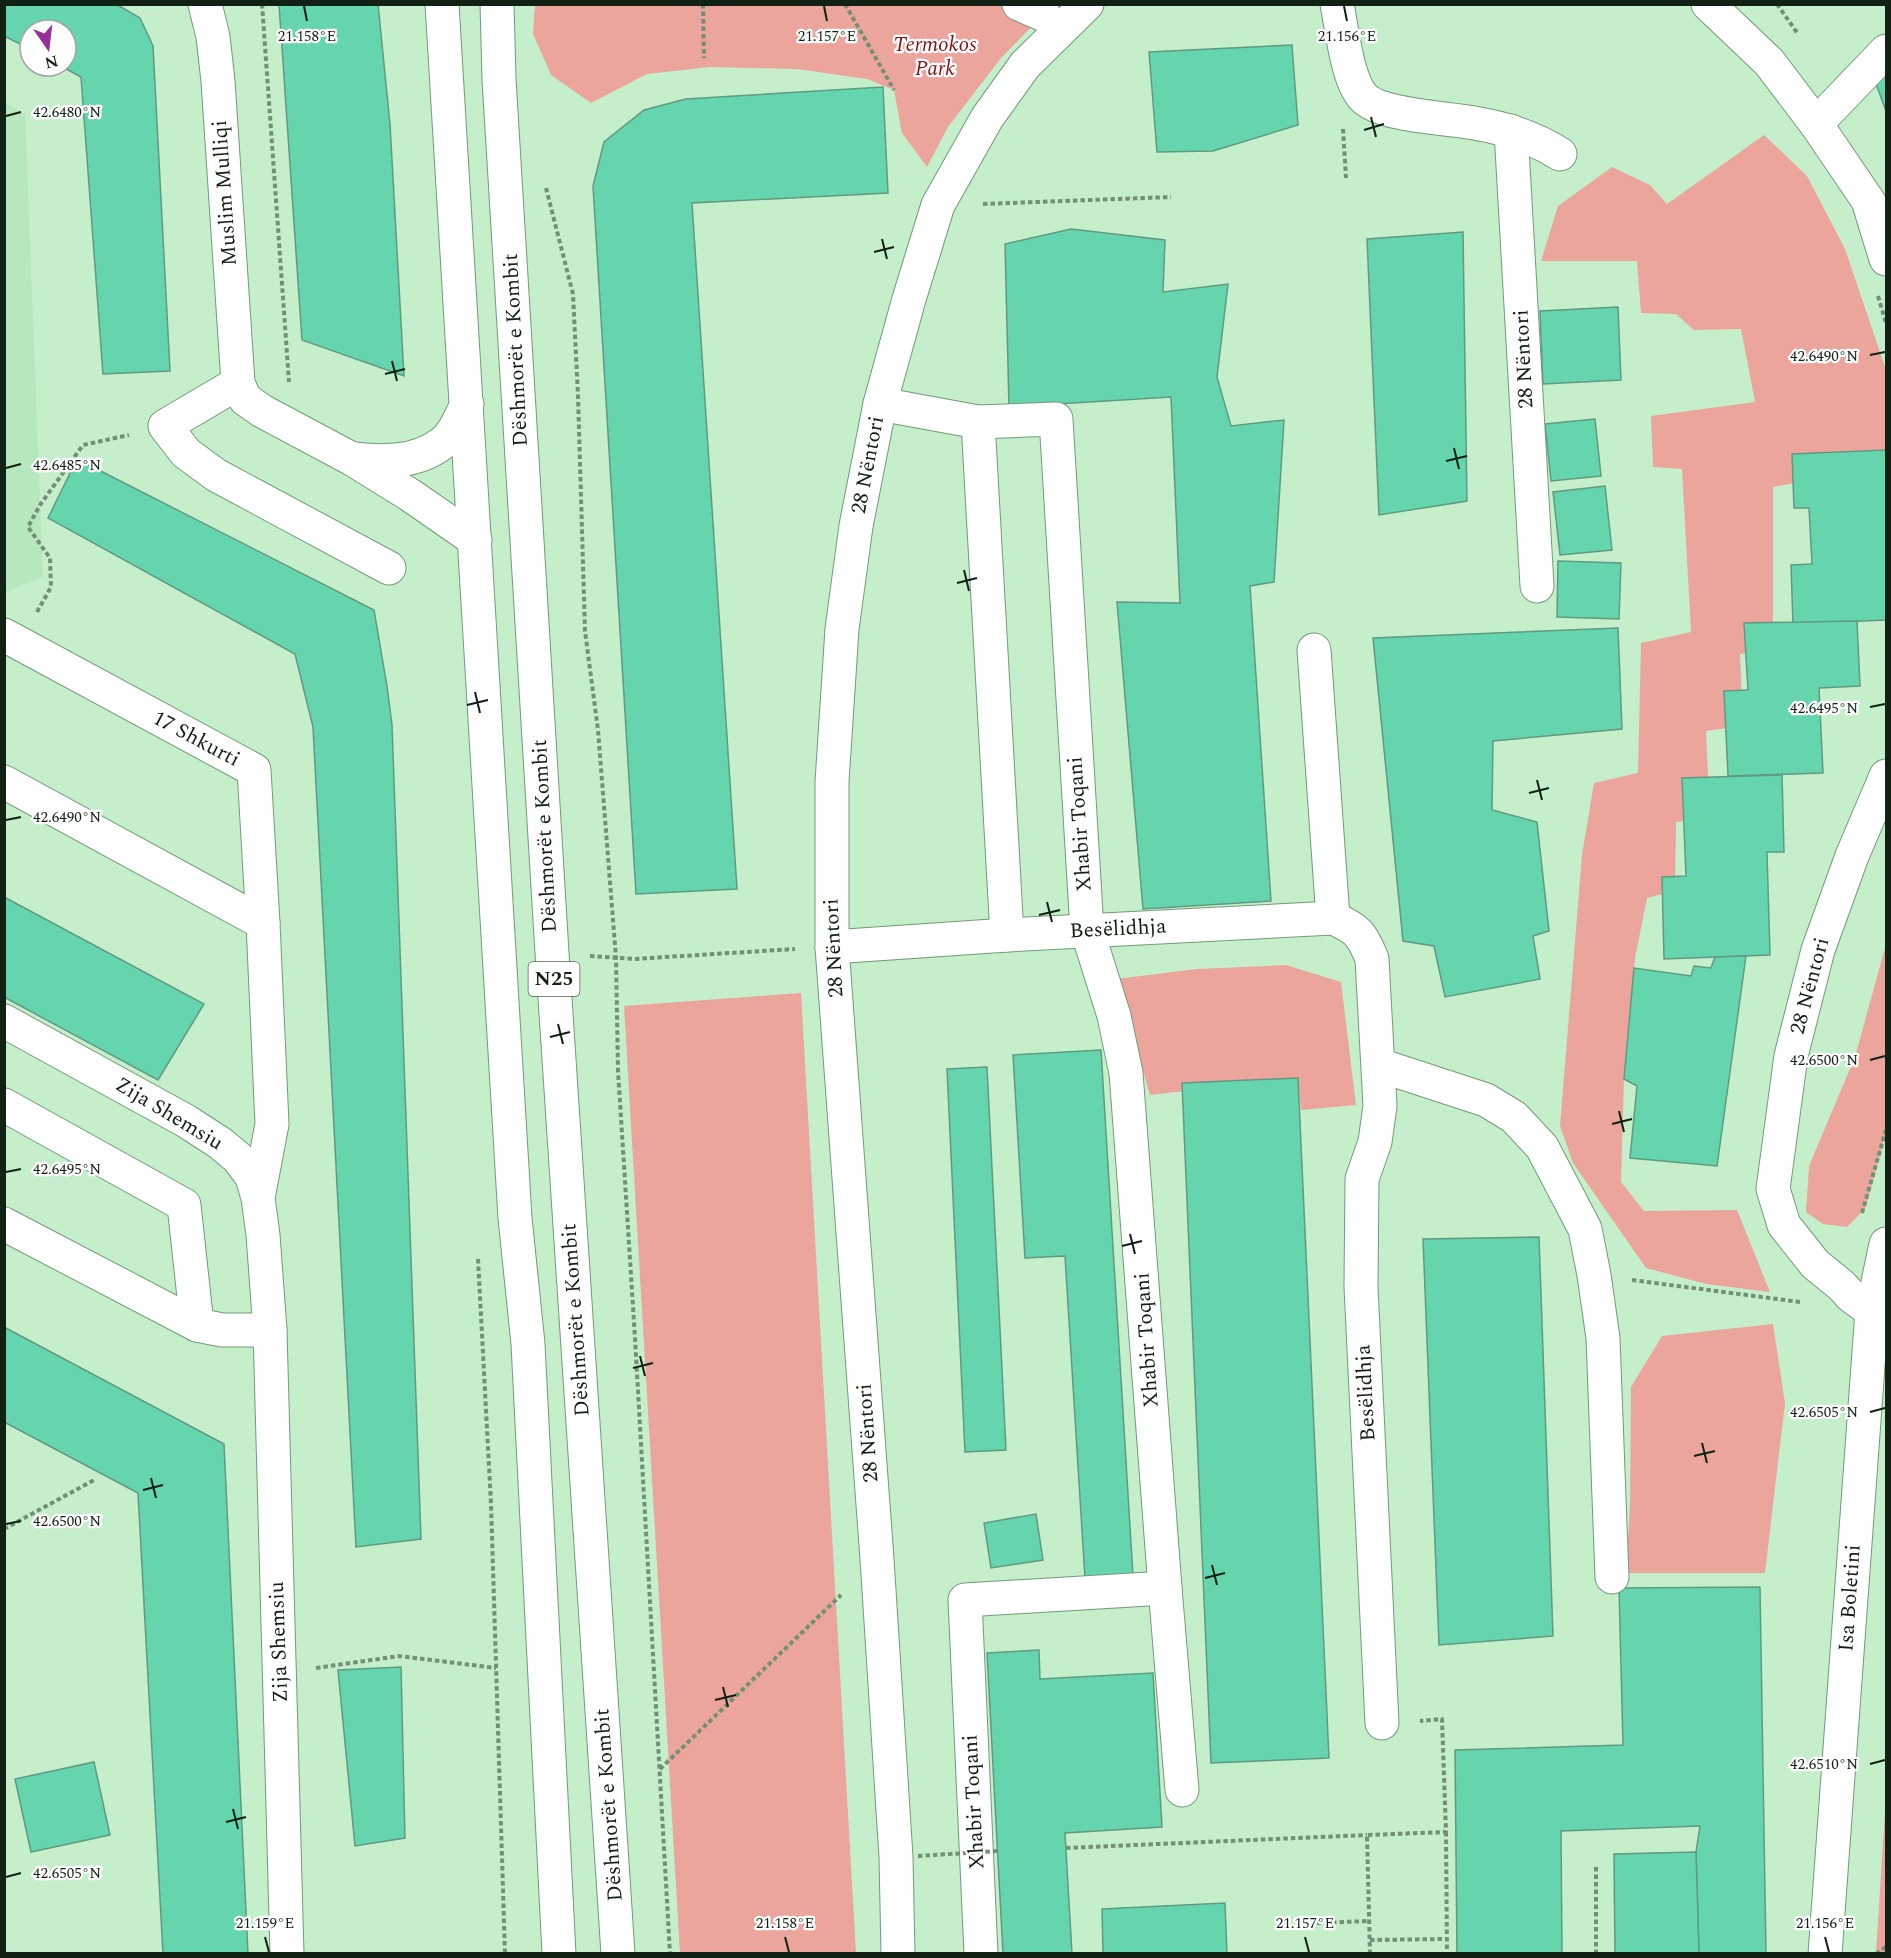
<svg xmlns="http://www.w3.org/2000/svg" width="1891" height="1958" viewBox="0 0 1891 1958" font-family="Spectral,serif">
<rect width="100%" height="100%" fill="#c5efca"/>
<!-- built -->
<polygon fill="#b7e7bc" points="5,103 25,114 43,577 5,592"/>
<!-- green -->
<g fill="#eca59c">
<polygon points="535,5 1053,5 1001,58 948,127 927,167 902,133 894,90 867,79 797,69 710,67 647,74 591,103 551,75 533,34"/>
<polygon points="1764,135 1807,176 1845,249 1886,370 1886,467 1773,487 1773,650 1740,654 1743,726 1706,731 1710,818 1676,822 1675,891 1647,898 1635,958 1624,1079 1621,1182 1644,1211 1737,1210 1770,1292 1706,1284 1646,1268 1573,1163 1560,1126 1582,855 1594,783 1638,773 1641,643 1691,632 1682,469 1653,467 1651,416 1755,402 1741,329 1694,330 1676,314 1641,313 1637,261 1541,261 1558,206 1612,167 1650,185 1667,204"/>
<polygon points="1886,944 1886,1134 1865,1209 1847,1227 1823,1224 1806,1212 1809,1166 1855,1057"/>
<polygon points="1286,965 1341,982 1356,1105 1301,1110 1298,1078 1150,1095 1116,979 1197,969"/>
<polygon points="801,993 856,1953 680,1953 624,1006"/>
<polygon points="1773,1324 1785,1403 1765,1573 1626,1573 1630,1508 1631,1387 1662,1336"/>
<polygon points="1886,1795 1886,1953 1876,1953"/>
</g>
<!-- building -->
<g fill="#65d5ae" stroke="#629983" stroke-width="1.5">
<polygon points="4,4 116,4 140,18 153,46 170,371 103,374 81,77 61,66 66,66 66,30 30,30 30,49 4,36"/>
<polygon points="279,4 378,4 390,124 404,376 302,340"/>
<polygon points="1292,45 1298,125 1213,151 1157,152 1149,52"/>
<polygon points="1886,68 1886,111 1876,84"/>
<polygon points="883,87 888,193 692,203 737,889 636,894 593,186 604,142 644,110 686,99"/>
<polygon points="1071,229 1165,240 1163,292 1228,284 1217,377 1231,426 1284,420 1274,582 1250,586 1271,901 1143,909 1117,602 1180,603 1171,397 1009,407 1005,244"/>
<polygon points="1463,232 1467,501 1379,515 1367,239"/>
<polygon points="1618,307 1621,380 1543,384 1540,311"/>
<polygon points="1595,419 1601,476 1551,481 1545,424"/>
<polygon points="1886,450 1886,620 1793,624 1791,565 1812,564 1809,508 1794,508 1792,454"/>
<polygon points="77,459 374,610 387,686 392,725 421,1539 356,1547 313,727 295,654 48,518"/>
<polygon points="1605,486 1612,550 1560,555 1553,492"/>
<polygon points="1558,561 1621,563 1619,619 1557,617"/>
<polygon points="1857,621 1860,686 1819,688 1823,773 1728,776 1724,691 1748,690 1744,623"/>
<polygon points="1618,628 1622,729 1493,741 1492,810 1537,822 1549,931 1533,936 1540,979 1445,997 1434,946 1403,941 1373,638"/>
<polygon points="1782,775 1784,852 1767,852 1770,955 1664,959 1662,877 1686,876 1682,778"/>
<polygon points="4,897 204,1004 158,1080 4,997"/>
<polygon points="1746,956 1717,1166 1630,1158 1637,1086 1624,1079 1634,968 1691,976 1694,966 1711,968 1715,957"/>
<polygon points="1101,1050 1133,1576 1085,1579 1065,1256 1025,1258 1013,1055"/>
<polygon points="987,1067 1006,1450 965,1452 947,1069"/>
<polygon points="1298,1078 1329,1758 1211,1763 1182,1083"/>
<polygon points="1539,1237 1553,1636 1439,1645 1423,1239"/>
<polygon points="4,1327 224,1444 248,1954 163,1954 138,1493 4,1422"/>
<polygon points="1036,1514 1043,1560 991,1568 984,1523"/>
<polygon points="1760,1587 1766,1954 1699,1954 1696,1852 1700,1826 1561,1831 1562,1954 1457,1954 1455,1750 1623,1745 1619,1588"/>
<polygon points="1039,1650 1040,1679 1153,1673 1162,1827 1065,1833 1072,1954 1003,1954 987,1653"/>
<polygon points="401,1667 405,1838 355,1846 338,1670"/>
<polygon points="94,1762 110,1835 31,1852 15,1779"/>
<polygon points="1696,1852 1699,1954 1615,1954 1614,1854"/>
<polygon points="1225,1903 1227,1954 1103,1954 1102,1909"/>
</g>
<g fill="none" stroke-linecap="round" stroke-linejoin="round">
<defs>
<g id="minor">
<polyline points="205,4 213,37 218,81 238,383 245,399 262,411 352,459 410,495 475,540"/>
<polyline points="1019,4 1044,15"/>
<path d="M1337,4C1342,29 1347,79 1363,97C1380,116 1448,118 1474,123C1505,128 1533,137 1560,154"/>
<polyline points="1708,4 1769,62 1816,124 1886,227"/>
<polyline points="1816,124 1886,51"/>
<polyline points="1511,131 1537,586"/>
<polyline points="1870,207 1886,259"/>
<polyline points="238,383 165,426 186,453 216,475 389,568"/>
<polyline points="880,404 978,422 1056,419 1087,930 1114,1016 1126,1073 1165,1588 1182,1790"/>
<polyline points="978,422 1007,935"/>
<path d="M354,459C383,462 416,463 441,444C454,435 460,418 467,404"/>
<polyline points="4,635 254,770 263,923"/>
<polyline points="1314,650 1333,918"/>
<polyline points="4,782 263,923 272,1124 258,1198"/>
<path d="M832,947L1007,935L1333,918C1358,929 1362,934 1372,959L1380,1106L1375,1142L1362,1179L1361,1287L1382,1723"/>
<polyline points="4,1021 186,1121 220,1143 238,1158 252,1177 258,1198 263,1235 270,1330 287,1954"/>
<polyline points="1379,1065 1486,1100 1514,1117 1542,1147 1585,1229 1594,1275 1603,1338 1612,1577"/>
<polyline points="4,1105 184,1205 197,1325"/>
<polyline points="4,1224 197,1325 222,1330 270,1330"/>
<polyline points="1872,1311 1851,1296 1842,1286 1815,1264 1784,1225 1773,1189 1791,1056 1818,950 1852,856 1886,776"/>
<polyline points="898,1954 896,1857 877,1559 832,947 832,782 842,629 856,526 880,404 909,299 938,205 987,118 1025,65 1087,4"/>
<polyline points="981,1954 965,1600 1165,1588"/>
<polyline points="1825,1954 1872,1311 1886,1244"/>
</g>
<g id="major">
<polyline points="442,4 515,1218 528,1344 559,1954"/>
<polyline points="497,4 499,79 552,953 618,1954"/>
</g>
</defs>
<!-- minor casing -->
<use href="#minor" stroke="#739a78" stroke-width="35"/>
<!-- major casing -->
<use href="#major" stroke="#739a78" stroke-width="35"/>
<!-- path -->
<g stroke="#729075" stroke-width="4" stroke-dasharray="4.5 3" stroke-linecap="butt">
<polyline points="262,4 289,382"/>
<polyline points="703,4 704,58"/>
<polyline points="845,4 894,90"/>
<polyline points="1777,4 1798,34"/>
<polyline points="1343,129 1346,178"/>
<polyline points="546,188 573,294 578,396 585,631 598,730 616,958 618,1071 635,1338 670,1954"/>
<polyline points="983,204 1171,197"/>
<polyline points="1878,296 1886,323"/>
<polyline points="37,612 51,587 50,558 28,527 40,505 83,445 129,435"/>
<polyline points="590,956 634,959 795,949"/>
<polyline points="1862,1213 1886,1130"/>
<polyline points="478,1259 491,1504 505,1954"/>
<polyline points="1632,1280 1800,1302"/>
<polyline points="4,1529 96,1479"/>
<polyline points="316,1668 399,1656 496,1668"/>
<polyline points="660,1769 841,1595"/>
<polyline points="1446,1832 1447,1954"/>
<polyline points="1066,1848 1367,1835"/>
<polyline points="1317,1923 1369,1921"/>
<polyline points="1370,1940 1447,1939"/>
<polyline points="1370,1954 1367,1835 1446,1832 1442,1719 1420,1721"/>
<polyline points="1596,1954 1596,1866"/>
<polyline points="1876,1954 1886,1947"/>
</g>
<!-- minor -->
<use href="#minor" stroke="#fff" stroke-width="33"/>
<!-- major -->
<use href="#major" stroke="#fff" stroke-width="33"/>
<!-- path-bridge -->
<polyline stroke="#729075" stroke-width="4" stroke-dasharray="4.5 3" stroke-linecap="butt" points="918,1856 998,1851"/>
</g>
<!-- ticks -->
<path fill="none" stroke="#112113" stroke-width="2" d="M304,6L307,21M824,6L827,21M1344,6L1347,21M6,116L21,112M1371,117L1376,137M1364,130L1384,124M882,239L887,259M874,252L894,247M1870,355L1885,352M392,361L397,381M385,374L405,369M1454,448L1459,469M1446,461L1467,456M6,468L21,464M964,570L969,591M957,583L977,578M475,692L480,713M467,705L488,700M1870,707L1885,704M1537,780L1542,800M1529,793L1549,788M6,820L21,817M1047,902L1052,922M1039,915L1060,910M558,1024L563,1044M550,1037L570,1032M1870,1060L1885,1056M1619,1111L1624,1132M1612,1124L1632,1119M6,1172L21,1169M1130,1234L1135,1254M1122,1246L1142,1241M640,1356L645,1376M633,1368L653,1363M1870,1412L1885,1408M1702,1443L1707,1463M1694,1456L1715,1451M151,1478L156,1498M143,1490L163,1485M6,1524L21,1521M1212,1565L1217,1585M1205,1578L1225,1573M723,1687L728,1707M715,1700L736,1695M1870,1764L1885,1760M233,1809L238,1829M226,1822L246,1817M6,1877L21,1873M265,1937L269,1952M785,1937L789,1952M1305,1937L1309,1952M1825,1937L1829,1952"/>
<g text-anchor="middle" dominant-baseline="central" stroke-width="4.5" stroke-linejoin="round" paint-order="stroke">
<!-- shield labels -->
<rect fill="#fff" stroke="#58645a" stroke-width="1.5" x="528.5" y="962" width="51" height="34" rx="4.5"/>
<g font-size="20" font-weight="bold" fill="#112113">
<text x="554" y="979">N25</text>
</g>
<!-- park labels -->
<g font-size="21" font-style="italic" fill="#841110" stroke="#fff">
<text x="935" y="45">Termokos<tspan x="935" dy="24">Park</tspan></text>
</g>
<!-- street labels -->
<g font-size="21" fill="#112113" stroke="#fff">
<text transform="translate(225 193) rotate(-94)">Muslim Mulliqi</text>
<text transform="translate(516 350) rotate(-93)">Dëshmorët e Kombit</text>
<text transform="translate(1524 359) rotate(-93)">28 Nëntori</text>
<text transform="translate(868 465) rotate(-79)">28 Nëntori</text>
<text transform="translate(196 739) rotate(28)">17 Shkurti</text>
<text transform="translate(1080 824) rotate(-94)">Xhabir Toqani</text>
<text transform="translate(545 836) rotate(-93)">Dëshmorët e Kombit</text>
<text transform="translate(1118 929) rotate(-3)">Besëlidhja</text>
<text transform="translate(834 948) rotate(-93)">28 Nëntori</text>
<text transform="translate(1810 986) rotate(-75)">28 Nëntori</text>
<text transform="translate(169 1114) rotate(31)">Zija Shemsiu</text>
<text transform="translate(576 1320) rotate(-94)">Dëshmorët e Kombit</text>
<text transform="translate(1147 1340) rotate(-94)">Xhabir Toqani</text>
<text transform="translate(1366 1393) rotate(-93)">Besëlidhja</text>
<text transform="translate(868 1433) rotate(-94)">28 Nëntori</text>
<text transform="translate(1850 1598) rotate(-86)">Isa Boletini</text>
<text transform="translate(279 1642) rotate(-92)">Zija Shemsiu</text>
<text transform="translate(974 1802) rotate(-93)">Xhabir Toqani</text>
<text transform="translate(609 1805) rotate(-94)">Dëshmorët e Kombit</text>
</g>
</g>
<g font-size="15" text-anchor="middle" fill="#112113" stroke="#fff" stroke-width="4.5" stroke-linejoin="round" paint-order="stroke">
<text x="307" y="41">21.158°E</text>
<text x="827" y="41">21.157°E</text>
<text x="1347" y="41">21.156°E</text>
<text x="67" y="117">42.6480°N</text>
<text x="1824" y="361">42.6490°N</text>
<text x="67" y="470">42.6485°N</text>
<text x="1824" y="713">42.6495°N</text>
<text x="67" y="822">42.6490°N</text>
<text x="1824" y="1065">42.6500°N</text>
<text x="67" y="1174">42.6495°N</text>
<text x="1824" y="1417">42.6505°N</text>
<text x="67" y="1526">42.6500°N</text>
<text x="1824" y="1769">42.6510°N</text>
<text x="67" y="1878">42.6505°N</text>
<text x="265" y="1928">21.159°E</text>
<text x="785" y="1928">21.158°E</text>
<text x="1305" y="1928">21.157°E</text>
<text x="1825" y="1928">21.156°E</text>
</g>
<!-- border -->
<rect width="1891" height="1958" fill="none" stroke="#112113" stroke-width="12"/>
<!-- north arrow -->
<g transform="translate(48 48) rotate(166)"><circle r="28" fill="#ffffff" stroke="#a0a6a1" stroke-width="1.5"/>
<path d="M0-4.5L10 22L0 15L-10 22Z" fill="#973197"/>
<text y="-9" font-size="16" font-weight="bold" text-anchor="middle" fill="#112113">N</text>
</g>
</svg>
